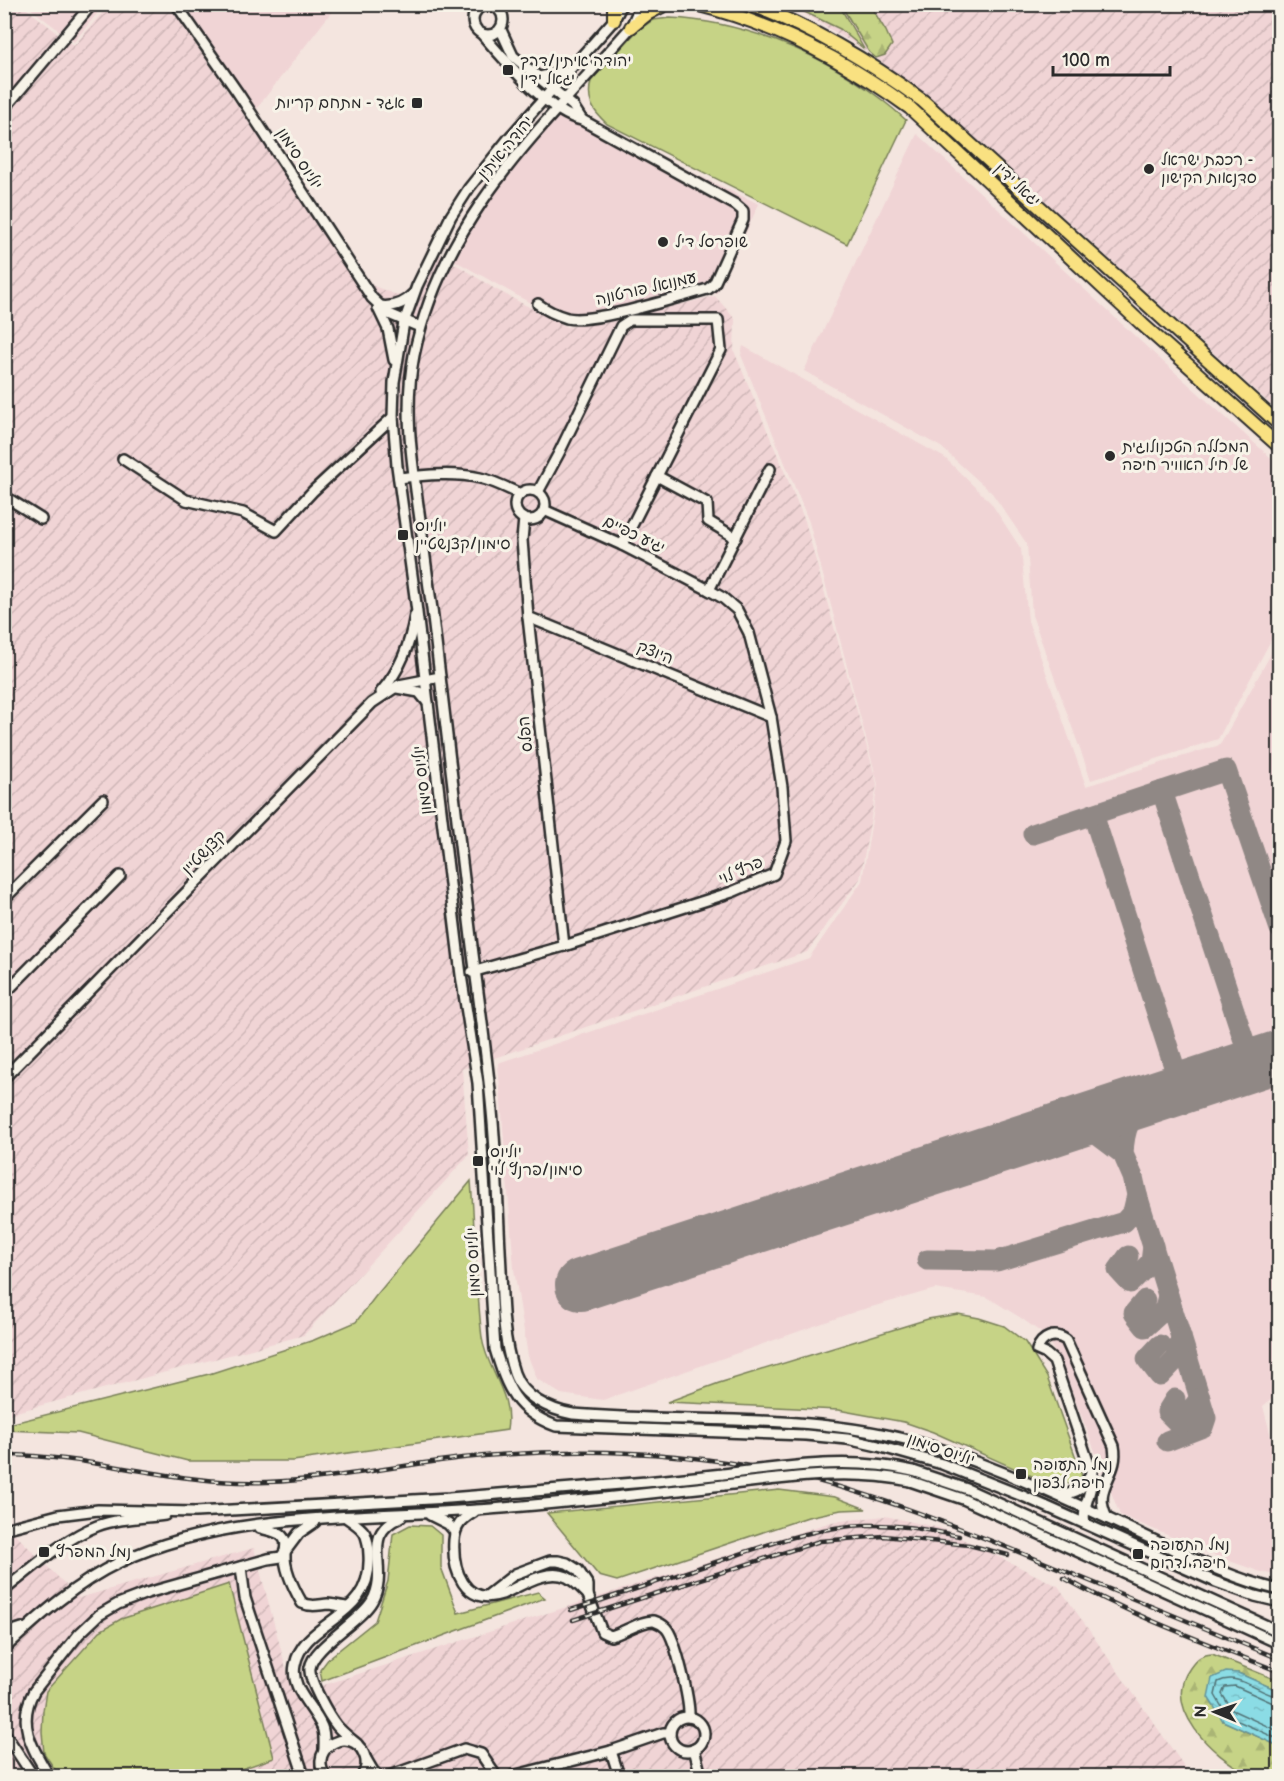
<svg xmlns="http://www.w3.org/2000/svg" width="1284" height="1781" viewBox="0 0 1284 1781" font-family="'Balsamiq Sans','Playpen Sans Hebrew',sans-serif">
<defs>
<pattern id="industrial-furrows" width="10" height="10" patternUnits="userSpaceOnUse" patternTransform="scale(1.5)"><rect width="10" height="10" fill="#f0d4d5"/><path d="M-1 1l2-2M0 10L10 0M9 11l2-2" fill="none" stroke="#ceb6b7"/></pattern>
<pattern id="forest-firs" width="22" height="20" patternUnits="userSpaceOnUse" patternTransform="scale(1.5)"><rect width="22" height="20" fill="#c6d386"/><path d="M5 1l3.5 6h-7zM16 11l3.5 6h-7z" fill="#aab574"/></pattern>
<pattern id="water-ripples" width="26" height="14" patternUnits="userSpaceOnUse" patternTransform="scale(1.5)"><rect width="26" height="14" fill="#8bdce5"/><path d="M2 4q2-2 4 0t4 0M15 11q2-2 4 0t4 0" fill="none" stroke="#78bdc5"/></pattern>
</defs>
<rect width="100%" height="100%" fill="#f4e5df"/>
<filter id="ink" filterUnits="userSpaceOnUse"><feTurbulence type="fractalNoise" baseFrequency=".0167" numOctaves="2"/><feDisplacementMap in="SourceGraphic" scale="12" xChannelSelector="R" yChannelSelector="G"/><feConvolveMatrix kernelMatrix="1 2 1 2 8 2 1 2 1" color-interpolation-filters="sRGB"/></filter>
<g filter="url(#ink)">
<!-- built -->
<g fill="#f0d4d5">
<polygon points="26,5 104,5 74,42"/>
<polygon points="172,5 337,5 250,117"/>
<polygon points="561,111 759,204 717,293 603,320 566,323 452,259 483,203"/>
<polygon points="917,134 1150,350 1279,465 1279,628 1278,627 1218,739 1091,780 1032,615 1027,544 992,493 941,447 804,371"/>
<polygon points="743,346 945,458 991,503 1021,549 1028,621 1086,786 1220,745 1276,645 1280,648 1280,1393 1263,1406 1279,1468 1279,1576 1261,1572 1221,1558 1120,1515 1061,1364 1046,1336 1021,1318 987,1297 935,1289 857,1311 603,1400 561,1394 537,1379 528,1356 514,1269 498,1063 809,958 862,881 878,784 809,522 741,355"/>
</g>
<!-- industrial -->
<g fill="url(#industrial-furrows)">
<polygon points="5,5 22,5 74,46 109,5 169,5 290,183 330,230 371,285 402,297 407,293 430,248 495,289 567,327 604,323 715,296 735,319 734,351 805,521 877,784 860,879 807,952 462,1069 469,1155 304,1335 5,1415"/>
<polygon points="790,5 1279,5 1279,412 979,141 873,55"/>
<polygon points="885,1516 940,1528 1058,1586 1191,1776 5,1776 4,1523 79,1598 254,1548 293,1695 831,1522"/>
</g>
<!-- grass -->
<g fill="#c6d386" stroke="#787f58" stroke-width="1.5">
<polygon points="790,5 839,5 864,49 840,29"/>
<path d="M670,18C756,22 843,63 906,120L847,244L607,124C593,111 586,101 591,81L637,31L653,20Z"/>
<path d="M471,1181C475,1233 476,1286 482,1338C487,1371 513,1393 507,1430L293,1461H188L78,1433L5,1430V1425L209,1374L314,1340L356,1322L375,1297Z"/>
<polygon points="958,1314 979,1318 1004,1326 1025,1342 1047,1377 1081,1472 1082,1478 1074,1483 1052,1485 933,1432 904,1422 838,1410 667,1402 719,1383 928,1319"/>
<polygon points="779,1490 835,1497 866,1509 841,1510 808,1517 617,1581 599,1576 547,1513"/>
<polygon points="410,1525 430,1526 441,1535 441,1567 458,1613 538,1592 545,1598 322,1681 320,1670 329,1658 375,1621 388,1581 393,1534"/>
<polygon points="229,1584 274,1758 220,1776 59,1776 44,1753 42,1732 43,1711 46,1691 100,1631 121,1619"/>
</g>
<!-- forest -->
<g fill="url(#forest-firs)" stroke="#787f58" stroke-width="1.5">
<polygon points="841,5 870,5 886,31 892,45 885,55 876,58 869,52"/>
<path d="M1212,1654L1279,1681V1691L1238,1673L1223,1721L1279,1746V1776C1268,1776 1258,1778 1247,1773C1213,1756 1161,1708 1190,1668C1197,1658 1201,1655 1212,1654Z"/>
</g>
<!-- water -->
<polygon fill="url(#water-ripples)" stroke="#65959b" stroke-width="1.5" points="1226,1672 1238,1673 1279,1691 1279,1746 1223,1721 1208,1697 1212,1678"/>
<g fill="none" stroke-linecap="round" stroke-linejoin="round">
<!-- shore -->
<g stroke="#517275" stroke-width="1.5">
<path d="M1280,1697C1258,1694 1239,1671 1218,1682L1215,1695L1227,1716L1280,1740"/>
<polyline points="1280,1704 1273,1703 1235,1686 1225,1687 1222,1694 1232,1710 1280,1732"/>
</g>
<!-- taxiway -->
<g stroke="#908885" stroke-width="21">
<polyline points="1162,791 1252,1065"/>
<polyline points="1093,814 1181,1088"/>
<polyline points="1033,834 1226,770 1280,929"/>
<path d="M1123,1154C1124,1128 1130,1117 1147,1099"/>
<polyline points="1137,1195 1206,1418 1203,1427 1167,1441"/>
<polyline points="1128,1256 1118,1270 1130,1283 1151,1262 1153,1246"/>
<polyline points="927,1260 997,1261 1124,1222 1133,1212 1137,1195 1133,1177 1123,1154 1099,1136 1084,1128 1063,1127"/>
<polyline points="1145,1300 1134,1313 1145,1327 1165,1309 1168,1295"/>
<polyline points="1160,1345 1147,1359 1160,1376 1177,1358 1181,1337"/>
<polyline points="1175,1399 1167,1412 1180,1425 1200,1398"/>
</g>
<!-- runway -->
<polyline stroke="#908885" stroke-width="52" points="581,1285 1280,1056"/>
<defs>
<g id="minor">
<polyline points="176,4 238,93 372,298 389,314 420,327"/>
<path d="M622,4L614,20L509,138L469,188L451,216L417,286L404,322L394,382L393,417L397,466L416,604L461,975L478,1083L495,1349C507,1389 516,1411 556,1426L806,1435L847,1439L878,1446L942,1464L1025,1497L1216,1582L1255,1596L1280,1602"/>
<path d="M641,4L631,27C542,128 443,216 414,355C404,405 411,455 418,505C423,540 427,575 432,609C446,722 459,834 472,946C479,1001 487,1056 492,1111C497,1163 498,1216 501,1269C502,1303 503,1340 514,1373C522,1397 550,1410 573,1414C699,1425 823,1409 946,1451C1012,1474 1077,1504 1141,1534C1186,1555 1231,1579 1280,1590"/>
<polyline points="1274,4 1280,10"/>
<circle cx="488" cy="20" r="15"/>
<polyline points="501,30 513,56 573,106 582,120"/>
<path d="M481,33C503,58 549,114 582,120L736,205L743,211V220L714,284L708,289C678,297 593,324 567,318C557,315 546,310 538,304"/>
<polyline points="540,77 566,71"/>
<polyline points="4,109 92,4"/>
<path d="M379,306C393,308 404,304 413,294"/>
<polyline points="378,308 388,329 394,360"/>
<polyline points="123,459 186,500 243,513 276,531 313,491 393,417"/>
<polyline points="657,476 707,503 708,521 736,538"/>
<path d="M399,478C425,475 454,472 480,478C494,481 507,488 520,494"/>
<circle cx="530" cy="505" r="15"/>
<polyline points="538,492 559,453 621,326 630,320 718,320 721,350 622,545"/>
<polyline points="4,496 41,519"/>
<polyline points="524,519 522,540 528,617 564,946"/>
<polyline points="709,590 770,469"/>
<polyline points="528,617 771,717"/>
<polyline points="397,688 419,692 428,703"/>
<path d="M381,692C401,669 410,644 415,615"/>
<polyline points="4,899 103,800"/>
<polyline points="472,972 564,946 732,892 774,874 786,841 782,787 771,717 749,633 737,610 723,598 709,590 622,545 544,510"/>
<polyline points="4,994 120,876"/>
<polyline points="4,1078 372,703 399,685 440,677"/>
<polyline points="913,1471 967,1489 1280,1632"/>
<polyline points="910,1481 963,1499 1280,1644"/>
<path d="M1059,1495C1076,1494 1086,1488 1091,1472"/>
<path d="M474,1512C462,1519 455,1526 454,1540C452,1569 464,1607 502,1594C521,1586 546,1568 567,1577C575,1581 582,1589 588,1595"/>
<polyline points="430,1515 448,1524 455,1532"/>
<path d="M1085,1523C1081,1506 1094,1491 1092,1473L1054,1361L1046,1354L1037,1350C1042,1337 1054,1332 1066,1340L1114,1446C1120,1476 1091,1486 1107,1518"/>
<path d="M260,1528C267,1530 277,1531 282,1536C288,1542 285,1547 285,1554C284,1570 294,1589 302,1603C312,1607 317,1605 328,1604C334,1604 341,1607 348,1607"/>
<polyline points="4,1529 58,1515 98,1510 195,1512 449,1498 646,1482 723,1474"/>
<polyline points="241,1567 245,1598 304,1776"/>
<path d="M4,1590C33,1568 63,1539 97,1526C119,1518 142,1518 165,1515"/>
<path d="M488,1595L515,1574L550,1561H558L567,1563L578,1570L588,1585V1595L602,1632L611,1636C623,1633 642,1620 654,1621C657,1622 663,1625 666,1628C676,1639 690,1702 689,1717"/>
<polyline points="4,1634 22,1628"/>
<path d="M4,1649C39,1616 76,1583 120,1562C225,1512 361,1518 476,1510C559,1504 641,1494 724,1485"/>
<circle cx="687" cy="1734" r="17"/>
<polyline points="4,1732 33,1776"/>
<path d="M357,1744C351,1739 343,1733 337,1726C329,1716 308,1680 310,1668C313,1646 360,1622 372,1601C391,1568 358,1535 401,1517"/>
<polyline points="694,1749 701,1776"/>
<path d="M324,1750C324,1742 325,1734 322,1727C313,1706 290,1689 295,1665C304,1618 373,1621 369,1555C368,1533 365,1530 347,1518"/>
<polyline points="611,1751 619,1776"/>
<polyline points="366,1759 373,1771 378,1776"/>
<path d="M49,1776C32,1748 16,1723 34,1691L79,1634L99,1615L118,1604L147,1593L268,1559L281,1557L299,1533L315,1522"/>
<path d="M325,1776C307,1746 352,1725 364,1754C368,1762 366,1770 362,1776"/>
<polyline points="389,1776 464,1749 481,1754 496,1776"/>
<polyline points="512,1776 611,1751 663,1733 670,1733"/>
</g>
<g id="major">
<path d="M695,4C773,23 846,61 910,108L1143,325L1280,447"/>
<path d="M750,4C813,28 869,61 923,101L1280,425"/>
<polyline points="614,20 614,4"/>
<polyline points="631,27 647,14 666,4"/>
</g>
</defs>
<!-- minor casing -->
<use href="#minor" stroke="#2b2b2b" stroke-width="14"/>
<!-- major casing -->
<use href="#major" stroke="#2b2b2b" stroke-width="16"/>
<!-- minor -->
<use href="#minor" stroke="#f7f3e8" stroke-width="9"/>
<!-- major -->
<use href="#major" stroke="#f9e181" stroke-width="12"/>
<defs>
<g id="rail">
<path d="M4,1455C93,1455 179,1486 267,1482C333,1480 398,1465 463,1458C570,1447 680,1450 785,1473C879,1494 965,1530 1053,1566C1129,1597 1204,1628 1280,1659"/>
<path d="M1064,1578C1132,1616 1207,1643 1280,1672"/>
<path d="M571,1610C621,1594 672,1577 722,1560C770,1544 817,1526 868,1525C899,1524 928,1530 959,1536"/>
<polyline points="573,1620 820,1541 884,1536 969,1545 1008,1555"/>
</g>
</defs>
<!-- rail casing -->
<use href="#rail" stroke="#2b2b2b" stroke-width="4.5"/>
<!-- rail -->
<use href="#rail" stroke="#f7f3e8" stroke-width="2" stroke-dasharray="7" stroke-linecap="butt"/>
<defs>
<g id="minor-bridge">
<path d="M723,1474C786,1467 849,1456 913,1471"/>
<path d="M724,1485C786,1478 848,1468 910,1481"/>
</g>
</defs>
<!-- minor-bridge casing -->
<use href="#minor-bridge" stroke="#2b2b2b" stroke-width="14" stroke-linecap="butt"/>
<!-- minor-bridge -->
<use href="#minor-bridge" stroke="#f7f3e8" stroke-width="9"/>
</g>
</g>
<!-- markers -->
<g fill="#2b2b2b" stroke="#f7f3e8" stroke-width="2">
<rect x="502" y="64" width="12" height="12" rx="3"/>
<rect x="411" y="97" width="12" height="12" rx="3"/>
<circle cx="1149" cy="169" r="6"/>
<circle cx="663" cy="242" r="6"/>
<circle cx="1110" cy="456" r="6"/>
<rect x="397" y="529" width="12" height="12" rx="3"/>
<rect x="472" y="1155" width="12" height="12" rx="3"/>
<rect x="1015" y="1468" width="12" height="12" rx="3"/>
<rect x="38" y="1546" width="12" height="12" rx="3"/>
<rect x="1132" y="1548" width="12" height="12" rx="3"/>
</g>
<g text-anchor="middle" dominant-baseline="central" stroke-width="6" stroke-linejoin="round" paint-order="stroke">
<!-- poi labels -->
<g font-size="16" fill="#2b2b2b" stroke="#f7f3e8" text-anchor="start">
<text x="520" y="61">יהודה איתין/דרך<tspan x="520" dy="18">יגאל ידין</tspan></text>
<text x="405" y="103" text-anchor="end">אגד - מתחם קריות</text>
<text x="1161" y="160">רכבת ישראל -<tspan x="1161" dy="18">סדנאות הקישון</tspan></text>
<text x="675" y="242">שופרסל דיל</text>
<text x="1122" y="447">המכללה הטכנולוגית<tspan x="1122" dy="18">של חיל האוויר חיפה</tspan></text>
<text x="415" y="526">יוליוס<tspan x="415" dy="18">סימון/קצנשטיין</tspan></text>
<text x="490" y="1152">יוליוס<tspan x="490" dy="18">סימון/פרנץ לוי</tspan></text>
<text x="1033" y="1465">נמל התעופה<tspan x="1033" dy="18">חיפה לצפון</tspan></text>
<text x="1150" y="1545">נמל התעופה<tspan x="1150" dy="18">חיפה לדרום</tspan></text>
<text x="56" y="1552">נמל המפרץ</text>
</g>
<!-- street labels -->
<g font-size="16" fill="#2b2b2b" stroke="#f7f3e8">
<text transform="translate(506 148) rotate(-50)">יהודה איתין</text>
<text transform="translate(299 159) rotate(57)">יוליוס סימון</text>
<text transform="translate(1017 185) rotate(43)">יגאל ידין</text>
<text transform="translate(646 289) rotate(-13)">עמנואל פורטונה</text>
<text transform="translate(634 535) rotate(26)">יגיע כפיים</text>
<text transform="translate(655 653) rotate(22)">היוצק</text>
<text transform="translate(526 734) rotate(-96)">הפלס</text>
<text transform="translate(423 780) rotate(-97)">יוליוס סימון</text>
<text transform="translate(204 853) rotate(-46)">קצנשטיין</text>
<text transform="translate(741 871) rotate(-24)">פרץ לוי</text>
<text transform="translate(474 1262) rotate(-93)">יוליוס סימון</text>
<text transform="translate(941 1450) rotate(19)">יוליוס סימון</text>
</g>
</g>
<!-- margin -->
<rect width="1284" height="1781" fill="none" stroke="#f7f3e8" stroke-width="24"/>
<rect x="12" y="12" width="1260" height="1757" fill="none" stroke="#2b2b2b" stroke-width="2" filter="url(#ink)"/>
<!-- north arrow -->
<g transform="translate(1215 1712) rotate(272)" stroke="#f7f3e8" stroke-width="4.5" paint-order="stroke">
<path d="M0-4.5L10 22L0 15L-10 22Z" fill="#2b2b2b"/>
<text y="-9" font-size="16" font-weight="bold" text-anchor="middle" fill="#2b2b2b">N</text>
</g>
<!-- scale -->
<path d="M1053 66v9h117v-9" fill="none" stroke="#2b2b2b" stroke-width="3"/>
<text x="1062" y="66" font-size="18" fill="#2b2b2b" stroke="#f7f3e8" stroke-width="4.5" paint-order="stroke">100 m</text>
</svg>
